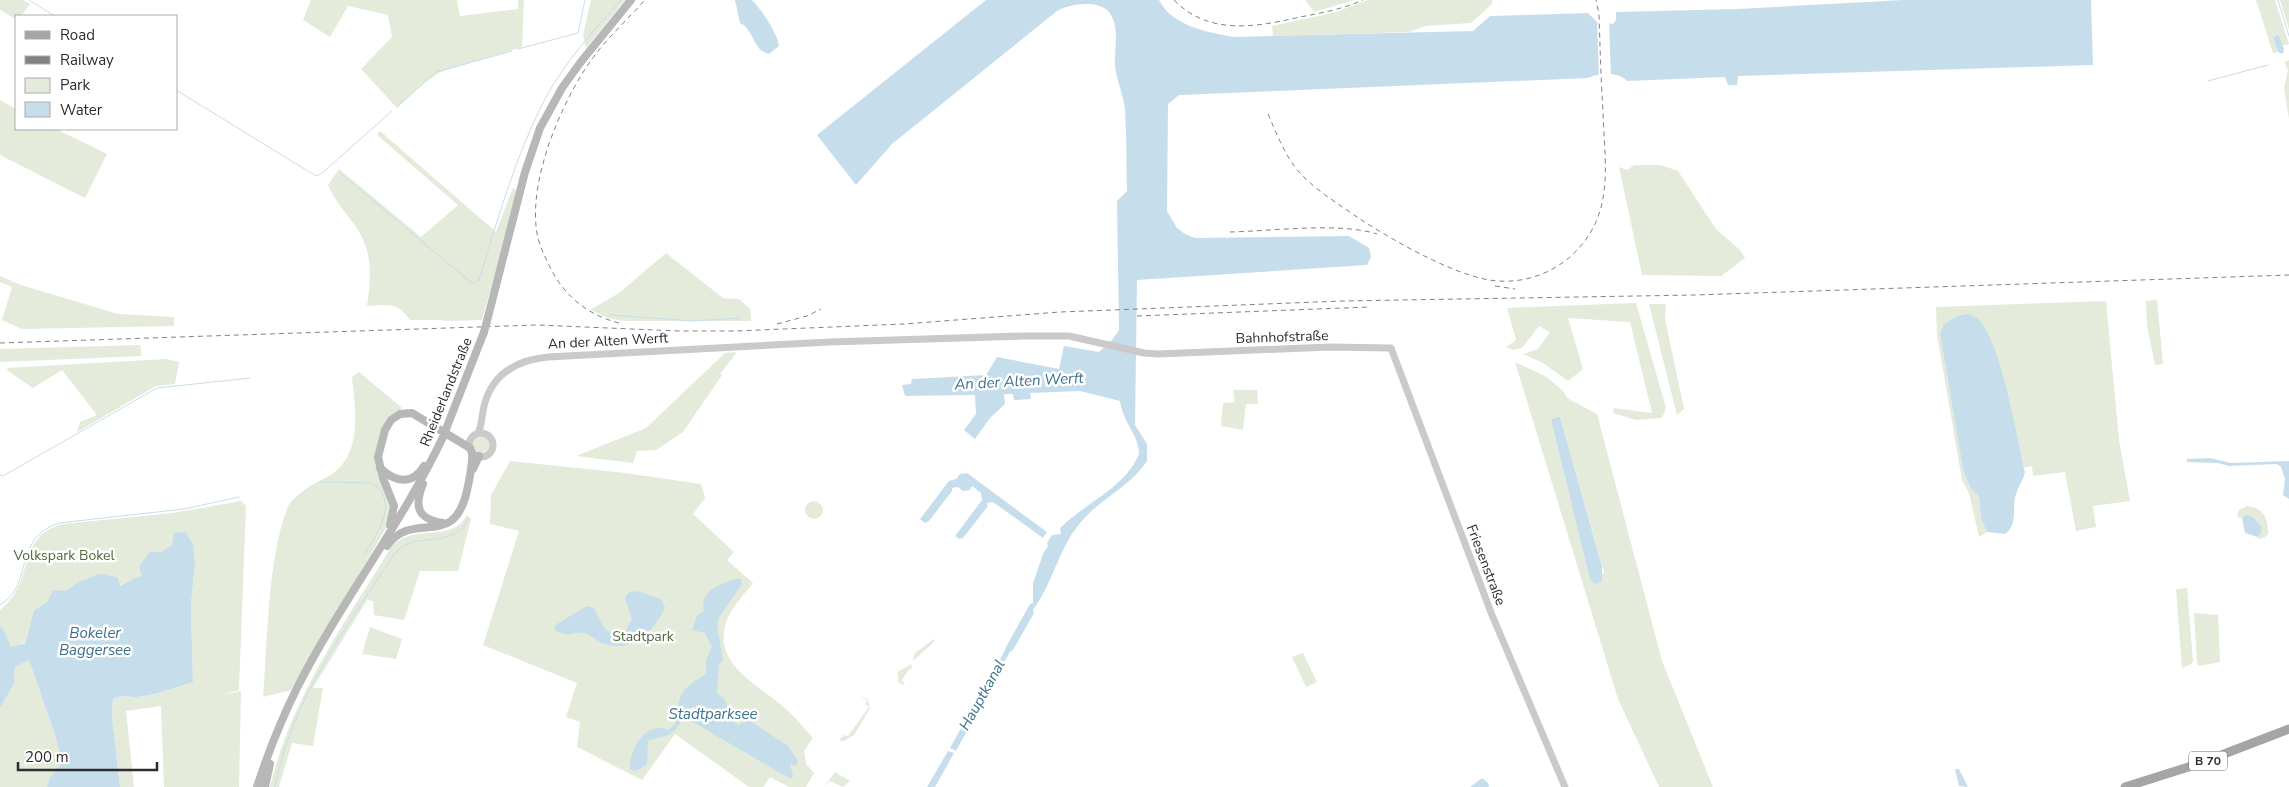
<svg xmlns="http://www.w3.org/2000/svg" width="2289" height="787" viewBox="0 0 2289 787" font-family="'Nunito Sans',sans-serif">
<rect width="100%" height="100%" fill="#fff"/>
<!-- green -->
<g fill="#e4ebda" fill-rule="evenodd">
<polygon points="0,0 23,0 30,4 21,16 16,16 16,19 0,10"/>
<polygon points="311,0 457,0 460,16 518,9 518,0 524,0 522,47 440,72 420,86 397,108 361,69 392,37 388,15 348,6 330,37 303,20"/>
<polygon points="591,0 625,0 586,48 583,35"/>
<polygon points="1305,0 1354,0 1314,12"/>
<polygon points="1368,0 1492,0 1492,4 1471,23 1426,26 1409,32 1273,36 1272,26 1333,13"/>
<polygon points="2256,0 2275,0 2289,44 2282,46 2277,34 2273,37 2278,52 2273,53"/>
<polygon points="2280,0 2289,0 2289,30"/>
<polygon points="2289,60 2289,119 2284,88 2288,70 2284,62"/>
<polygon points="0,100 16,109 16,129 56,129 107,154 85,198 0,155"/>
<path d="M380,131L496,232L513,188L518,191L482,320L445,321L442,320H410C397,301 387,305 367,306C371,281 373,253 358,230C347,213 337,205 328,185L339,169L421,237L458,205L377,135Z"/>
<polygon points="1634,165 1661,165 1678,171 1716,229 1741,251 1745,258 1721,276 1642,275 1619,167 1627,170"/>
<polygon points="666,253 723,298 739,299 750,309 751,321 624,321 608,318 590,310 619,293"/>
<polygon points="0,276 21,285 118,314 174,317 174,326 22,329 2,320 12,287 0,282"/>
<polygon points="2157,300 2163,364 2155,365 2147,325 2146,301"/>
<polygon points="2106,301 2119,440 2130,501 2093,506 2096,527 2076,531 2065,472 2033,476 2032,466 2024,468 1998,362 1940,334 1963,470 1970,487 1979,497 1981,519 1987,532 1979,537 1969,493 1962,480 1937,335 1936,307"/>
<polygon points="1636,303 1666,408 1662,418 1636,420 1613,413 1614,408 1652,413 1630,322 1568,318 1583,369 1568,381 1543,363 1523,354 1538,349 1550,332 1539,326 1522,348 1513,350 1506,347 1516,340 1507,308"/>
<polygon points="1649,304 1666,304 1665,319 1684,409 1677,415"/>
<polygon points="140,345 142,356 0,362 0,349"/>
<polygon points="737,352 720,374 722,375 683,432 656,450 637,451 633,463 576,456 646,428 725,353"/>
<polygon points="166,359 179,362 175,384 156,386 77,432 80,422 97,415 62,370 33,388 8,371 7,368"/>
<path d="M1515,362L1547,377L1564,392L1567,398L1597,414L1662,661L1713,787H1659L1618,699ZM1560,417L1604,572L1594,584L1590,580L1551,420Z"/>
<path d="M359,372L401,407V411L393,415L376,455L391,507L389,523L291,690L263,697C268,639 267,563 287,509C290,500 306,488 314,484C321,480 331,476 337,470C362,448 355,407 352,377Z"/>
<polygon points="1233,390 1257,390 1258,404 1246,404 1243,430 1221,426 1223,403 1235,402"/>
<circle cx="481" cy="444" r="9"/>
<path d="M510,461L625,473L701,484L705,498L693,514L734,552L727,560L753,583C742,597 726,613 724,632C719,666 759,686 781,705C793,714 803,727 813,738L804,751L806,764L814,773L806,787H789L770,777L763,787H749L675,734L642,780L577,747L580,722L566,717L577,683L483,645L519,531L490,524L491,495Z"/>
<circle cx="814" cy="510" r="9"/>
<path d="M241,501L246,506L239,690L223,695L241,691L239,787H164L161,706L126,711L134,787H120L112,716L113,699C122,695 128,697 137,697C157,695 175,688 193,682L191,605L195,564L172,545L161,552L142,576L134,578L119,586L77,583L34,610L25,642L11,648L3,628L0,627V610C37,582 14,537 63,524L173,513Z"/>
<path d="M2247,506C2264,508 2268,518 2268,534L2264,538L2259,539L2257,537L2261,534L2262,527L2253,517L2246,514L2242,518L2237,517L2239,510Z"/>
<path d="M467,515L471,519L458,571H420L404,620L374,615L373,601L367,600L313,688H323L313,746L292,743L279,787H270C291,699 343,625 390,549C412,521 451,545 467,515Z"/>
<polygon points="2187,588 2193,661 2191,664 2182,668 2176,589"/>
<polygon points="2194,613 2218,615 2220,662 2199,666 2197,663"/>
<polygon points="370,627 402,639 396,659 362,654"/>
<polygon points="934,639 935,641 913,661 915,653"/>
<polygon points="1303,653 1317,682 1306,687 1292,657"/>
<polygon points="29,660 56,738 62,763 49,779 47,787 0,787 0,708 14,684 15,667"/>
<polygon points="911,664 912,669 909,669 902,680 904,683 903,685 898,682 898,672"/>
<polygon points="860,694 868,700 870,708 854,735 842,742 839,737 842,738 844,735 848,736 869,707 865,704 867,701"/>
<polygon points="835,772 850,781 843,787 830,781 824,787"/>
</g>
<!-- water -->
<g fill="#c6deeb">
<path d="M735,0H752C761,9 778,34 779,46L769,54C753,51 754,29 740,23Z"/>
<path d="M986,0H1159C1172,26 1207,32 1233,37L1473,31L1490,16L1588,13L1597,22L1613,24L1616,20V12L1738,9L1903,0H2091L2093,65L1738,76L1737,85H1728L1725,77L1627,81C1616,71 1600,73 1588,78L1179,95L1168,104L1167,211L1177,228L1185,234L1195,238L1349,236L1369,248L1371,257L1367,265L1137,280L1135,425L1147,444V461C1131,486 1100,499 1081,522C1059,547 1053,583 1033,610L1034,613L1013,650L1010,652L1005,650L1006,647L1030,604L1033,603V583L1043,554L1048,546L1047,543L1052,535L1061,534L1060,528C1085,503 1125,488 1139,454C1139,435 1123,423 1120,401L1080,391L1030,393L1031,399L1014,400L1013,394H1004L1005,404L990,418L975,439L964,430L976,414L975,395L905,396L902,385L911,384L912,379L986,375L997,357L1059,369L1064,346L1099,352L1112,340L1119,330L1117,201L1127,191C1126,164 1127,137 1125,110C1124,95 1116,80 1115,65C1114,48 1121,24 1107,10C1095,0 1069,4 1057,11L892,144L856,185L817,135Z"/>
<polygon points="2278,34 2284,49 2283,54 2278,52 2273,37"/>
<path d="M1968,314C1971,315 1975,317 1978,319C2001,340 2017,439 2025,472C2023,481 2019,485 2016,494C2011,508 2019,524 2005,534L1987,532L1981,519L1979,497L1970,487L1963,470L1940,334L1944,324L1957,316Z"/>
<polygon points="1557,417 1560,417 1602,566 1602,581 1594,584 1590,580 1551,420"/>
<polygon points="2210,458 2231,463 2289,461 2289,499 2283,495 2285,479 2281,467 2277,464 2229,466 2218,463 2187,462 2187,459"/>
<polygon points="967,473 1047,532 1043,538 993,502 987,503 988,506 963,538 959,539 955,536 982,500 981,493 972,486 970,490 963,491 958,487 952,488 952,491 929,521 925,523 920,519 949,481 956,479 960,474"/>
<polygon points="2246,514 2253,517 2262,527 2261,534 2257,537 2245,533 2242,518"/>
<path d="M186,532L193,545L195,564L191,605L193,682C175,688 156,695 137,697C128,697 122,695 113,699L112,716L120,787H47L49,779L62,763L56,738L29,660L15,667L14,684L0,708V627L3,628L11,647L25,643L34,610L47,602L53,590L65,591L77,583L99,574L117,577L120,586L134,578L142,576L139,566L150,552H161L172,545L174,533Z"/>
<path d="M735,579H741L742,584L718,619L717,625L723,661L719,664L717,694L724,698L732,719L738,725L747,721L752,722L788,746L798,761L796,766L790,763L793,776L791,779L689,720L696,709L694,706C684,710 682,724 674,731C665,739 657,736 648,741L647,764L640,769L633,771L630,769C629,749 646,720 669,730C680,721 677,713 679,701C682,688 696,680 706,674V660L712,647L705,633L692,630L697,616L704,611C699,591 719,585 735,579Z"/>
<path d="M638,591L661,599L665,607C654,632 634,653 605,644C597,642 591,634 584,633C572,631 566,639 554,629L557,624L587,606L594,608L605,629L616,636L624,634L632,619L625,598L628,593Z"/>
<polygon points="1000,659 1005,662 956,751 950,748"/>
<polygon points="948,751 954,753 935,787 927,787"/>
<polygon points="1955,769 1959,769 1968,787 1959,786"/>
<polygon points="1482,778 1488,783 1489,787 1470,787"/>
</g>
<!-- pier -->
<polygon fill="#fff" points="1597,19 1609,21 1611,76 1599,77"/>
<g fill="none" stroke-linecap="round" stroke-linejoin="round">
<!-- stream -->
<g stroke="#c6deeb" stroke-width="1">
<polyline points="29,0 55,16"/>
<polyline points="2278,0 2289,36"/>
<polyline points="518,49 578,33 585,0"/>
<polyline points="2208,81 2268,65"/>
<polyline points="176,90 316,176 321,174 392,111"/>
<polyline points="398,106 436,72 512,51"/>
<path d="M340,173L473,284L479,280C498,218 516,154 546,97C566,61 594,30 621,0"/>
<polyline points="610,315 694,321 739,318"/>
<polyline points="0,475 3,476 157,388 250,378"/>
<path d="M319,482L372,483C401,502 376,535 364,555"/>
<path d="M0,605C35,585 11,539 59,523L184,509L239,497"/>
<path d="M275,787C291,700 347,627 394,554C414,532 438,546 459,531C463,529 465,523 468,519"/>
</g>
<!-- canal -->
<polyline stroke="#c6deeb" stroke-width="5" points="1000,665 1010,646"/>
<!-- tertiary -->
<g stroke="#cacaca" stroke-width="7">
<path d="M478,433C482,425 482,415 484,406C492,374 517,360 548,357L830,342L1022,336H1069L1144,353L1158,354L1330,347L1391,348L1492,615L1565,787"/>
<circle cx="481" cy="445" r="12"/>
</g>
<!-- secondary -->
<g stroke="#b7b7b7" stroke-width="8">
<polyline points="487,321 525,172 540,128 562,88 580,63 631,0"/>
<polyline points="446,429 484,332"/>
<path d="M380,468C395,482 412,486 424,466"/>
<polyline points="473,469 479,456"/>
<path d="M423,484C414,506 417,519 443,523"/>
<polyline points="390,525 394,506 383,478 378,457 385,430 391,420 400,414 412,413 470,448"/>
<path d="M387,546C415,507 455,554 468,486C470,476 473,462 472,452"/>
<path d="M257,787C268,753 281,720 297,688C341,601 402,524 444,435"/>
<polyline points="265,787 270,764"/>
</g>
<!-- primary -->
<polyline stroke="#a5a5a5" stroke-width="9" points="2125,787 2198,764 2289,729"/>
<!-- rail -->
<g stroke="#828282" stroke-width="1" stroke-dasharray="5 4" stroke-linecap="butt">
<path d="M1174,0C1209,36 1257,27 1300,17C1321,13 1343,9 1363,0"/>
<path d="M1268,114C1276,132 1283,151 1295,167C1310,187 1340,205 1360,219C1394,241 1450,273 1489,280C1533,287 1576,264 1595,224C1611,190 1604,149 1603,112C1601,80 1600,47 1599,14L1596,0"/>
<path d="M1230,232C1272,231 1339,222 1377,234"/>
<polyline points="1495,286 1515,289"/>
<polyline points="1137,316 1369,307"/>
<path d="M619,323C587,315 563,295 549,265C543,253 537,240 536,226C531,174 562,101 592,59C607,38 628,19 645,0"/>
<polyline points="777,324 807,316 821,309"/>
<polyline points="0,343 537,325 679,331 736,331 904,324 1060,312 1343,301 1695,295 2289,275"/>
</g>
<!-- secondary-bridge -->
<g stroke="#b7b7b7" stroke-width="8">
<polyline points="484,332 487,321"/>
<polyline points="444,435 446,429"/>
</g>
</g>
<g text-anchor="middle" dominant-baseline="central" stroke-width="5" stroke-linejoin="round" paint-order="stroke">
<!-- shield labels -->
<rect fill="#fff" stroke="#6c6c6c" stroke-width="1" x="2189" y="751.5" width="38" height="19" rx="4"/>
<g font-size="12" font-weight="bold" fill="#2d2d2d">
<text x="2208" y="761">B 70</text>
</g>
<!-- street labels -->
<g font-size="14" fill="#2d2d2d" stroke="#fff">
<text transform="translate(1282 337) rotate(-2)">Bahnhofstraße</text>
<text transform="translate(608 341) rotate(-3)">An der Alten Werft</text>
<text transform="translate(446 392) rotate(-68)">Rheiderlandstraße</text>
<text transform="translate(1486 565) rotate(69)">Friesenstraße</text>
</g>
<!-- park labels -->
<g font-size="14" fill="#52683b" stroke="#fff">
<text x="64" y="555">Volkspark Bokel</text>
<text x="643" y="636">Stadtpark</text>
</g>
<!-- water labels -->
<g font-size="15" font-style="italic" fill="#3c718e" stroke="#fff">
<text transform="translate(1019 381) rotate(-3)">An der Alten Werft</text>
<text x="95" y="633">Bokeler<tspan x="95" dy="17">Baggersee</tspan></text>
<text transform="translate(982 695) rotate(-61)">Hauptkanal</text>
<text x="713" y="714">Stadtparksee</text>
</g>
</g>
<!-- legend -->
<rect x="15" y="15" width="162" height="115" fill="#ffffff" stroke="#ababab"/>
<rect x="25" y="31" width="25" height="8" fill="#a5a5a5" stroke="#ababab"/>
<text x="60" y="40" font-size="15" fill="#2d2d2d">Road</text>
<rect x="25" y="56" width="25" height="8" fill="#828282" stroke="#ababab"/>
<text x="60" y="65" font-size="15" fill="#2d2d2d">Railway</text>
<rect x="25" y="78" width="25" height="15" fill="#e4ebda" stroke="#ababab"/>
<text x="60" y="90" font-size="15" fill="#2d2d2d">Park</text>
<rect x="25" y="102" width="25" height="15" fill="#c6deeb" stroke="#ababab"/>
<text x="60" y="115" font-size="15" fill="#2d2d2d">Water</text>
<!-- scale -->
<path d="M18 762v8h139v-8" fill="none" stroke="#2d2d2d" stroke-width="2.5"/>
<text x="25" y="762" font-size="15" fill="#2d2d2d" stroke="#ffffff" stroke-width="4" paint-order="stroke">200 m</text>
</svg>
